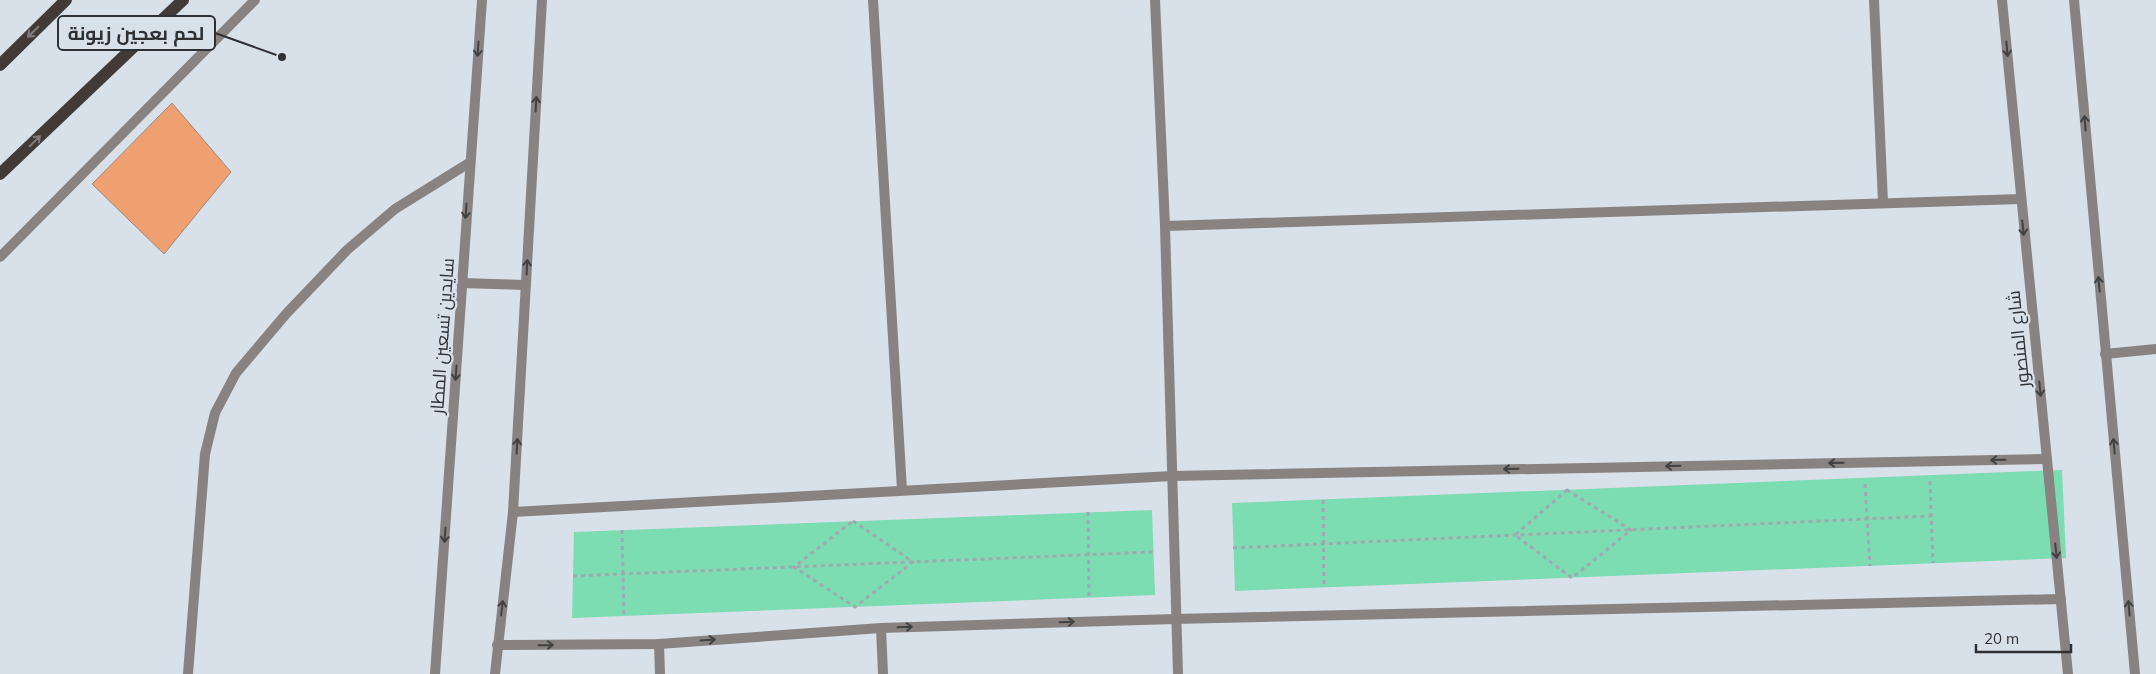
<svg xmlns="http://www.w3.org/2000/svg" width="2156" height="674" viewBox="0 0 2156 674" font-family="Mulish,Cairo,sans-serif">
<rect width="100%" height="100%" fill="#d8e0ea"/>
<!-- green -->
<g fill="#7cdcb2">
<polygon points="2062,470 2066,558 1235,591 1232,503"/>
<polygon points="1152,510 1155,595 572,618 574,532"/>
</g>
<!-- building -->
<polygon fill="#efa071" stroke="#968b85" points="172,103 231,172 164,254 92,184"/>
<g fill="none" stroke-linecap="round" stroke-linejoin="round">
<!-- path -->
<g stroke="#a2a8b0" stroke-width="3" stroke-dasharray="4 4" stroke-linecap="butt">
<polyline points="1930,481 1933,563"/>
<polyline points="1865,484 1870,566"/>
<polygon points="1567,490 1631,530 1572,578 1515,535"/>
<polyline points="1323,500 1324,587"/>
<polyline points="1088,512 1089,597"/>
<polygon points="853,521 913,562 855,607 794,567"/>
<polyline points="622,530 624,617"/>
<polyline points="1233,548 1931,516"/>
<polyline points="573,576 1153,552"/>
</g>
<!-- minor -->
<g stroke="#888380" stroke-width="10">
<polyline points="873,0 902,490"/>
<polyline points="1155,0 1165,226 1178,674"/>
<polyline points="1874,0 1883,202"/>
<polyline points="1165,226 2021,199"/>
<polyline points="2105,354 2156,349"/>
<polyline points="881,628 883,674"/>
<polyline points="659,644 660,674"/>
<polyline points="188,674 205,454 215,413 236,373 286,314 347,250 395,209 469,163"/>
</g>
<!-- tertiary -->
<g stroke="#888380" stroke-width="10">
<polyline points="2002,0 2068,674"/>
<polyline points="2074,0 2135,674"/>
<polyline points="0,257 255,0"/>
<polyline points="461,283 526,285"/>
<polyline points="513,512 1172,476 2047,459"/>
<polyline points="497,645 659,644 881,628 1175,619 2061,599"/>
<polyline points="435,674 482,0"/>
<polyline points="495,674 513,512 542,0"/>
</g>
<!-- primary -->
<g stroke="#423a36" stroke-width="12">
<polyline points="0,65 66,0"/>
<polyline points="0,174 183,0"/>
</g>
</g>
<!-- one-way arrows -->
<defs><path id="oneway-shaft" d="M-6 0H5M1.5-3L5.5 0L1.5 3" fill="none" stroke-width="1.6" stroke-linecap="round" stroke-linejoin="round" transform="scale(1.25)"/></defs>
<g stroke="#7e7c7e">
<use href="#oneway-shaft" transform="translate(33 32) rotate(136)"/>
<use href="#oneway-shaft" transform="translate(35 141) rotate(-44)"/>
</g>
<g stroke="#404143">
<use href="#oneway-shaft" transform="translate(478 49) rotate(94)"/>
<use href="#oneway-shaft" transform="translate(2007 49) rotate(85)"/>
<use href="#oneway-shaft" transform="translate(536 104) rotate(-87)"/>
<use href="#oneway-shaft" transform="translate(2085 123) rotate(-95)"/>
<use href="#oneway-shaft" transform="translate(466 211) rotate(94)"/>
<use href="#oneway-shaft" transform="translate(2023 228) rotate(84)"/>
<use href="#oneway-shaft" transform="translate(527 267) rotate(-87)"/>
<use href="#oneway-shaft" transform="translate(2099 284) rotate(-95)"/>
<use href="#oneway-shaft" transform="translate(456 373) rotate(94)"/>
<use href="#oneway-shaft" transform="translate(2040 389) rotate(84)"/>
<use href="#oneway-shaft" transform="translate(517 446) rotate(-87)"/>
<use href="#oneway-shaft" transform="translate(2114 446) rotate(-95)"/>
<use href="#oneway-shaft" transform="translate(1998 460) rotate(179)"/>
<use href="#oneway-shaft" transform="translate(1836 463) rotate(179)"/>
<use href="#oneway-shaft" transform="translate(1673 466) rotate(179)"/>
<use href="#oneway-shaft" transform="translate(1511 469) rotate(179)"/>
<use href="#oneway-shaft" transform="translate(445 535) rotate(94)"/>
<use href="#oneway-shaft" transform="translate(2056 551) rotate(84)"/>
<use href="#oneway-shaft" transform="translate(502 608) rotate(-83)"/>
<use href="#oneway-shaft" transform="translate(2129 608) rotate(-95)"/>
<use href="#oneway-shaft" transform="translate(1067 622) rotate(-2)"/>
<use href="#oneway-shaft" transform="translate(905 627) rotate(-2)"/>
<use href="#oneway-shaft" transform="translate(708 640) rotate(-4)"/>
<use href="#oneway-shaft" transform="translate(546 645) rotate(-1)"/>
</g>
<g text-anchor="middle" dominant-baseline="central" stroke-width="4.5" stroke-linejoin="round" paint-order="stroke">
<!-- street labels -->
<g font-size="18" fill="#2e3034" stroke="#d8e0ea">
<text transform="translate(442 336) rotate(-86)">سايدين تسعين المطار</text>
<text transform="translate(2018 339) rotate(-96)">شارع المنصور</text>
</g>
</g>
<!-- callouts -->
<path fill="none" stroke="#2e3034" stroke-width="2" d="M282 57L215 33"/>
<circle fill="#2e3034" stroke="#d8e0ea" stroke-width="2" cx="282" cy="57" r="5"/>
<rect fill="#d8e0ea" stroke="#2e3034" stroke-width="2" x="58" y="16" width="157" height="34" rx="5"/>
<g font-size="19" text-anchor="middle" font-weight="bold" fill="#2e3034">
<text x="136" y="40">لحم بعجين زيونة</text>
</g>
<!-- scale -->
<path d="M1976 644v8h95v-8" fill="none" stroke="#2e3034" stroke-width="2.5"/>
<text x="1984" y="644" font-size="15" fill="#2e3034" stroke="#d8e0ea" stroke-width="4" paint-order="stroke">20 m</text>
</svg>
